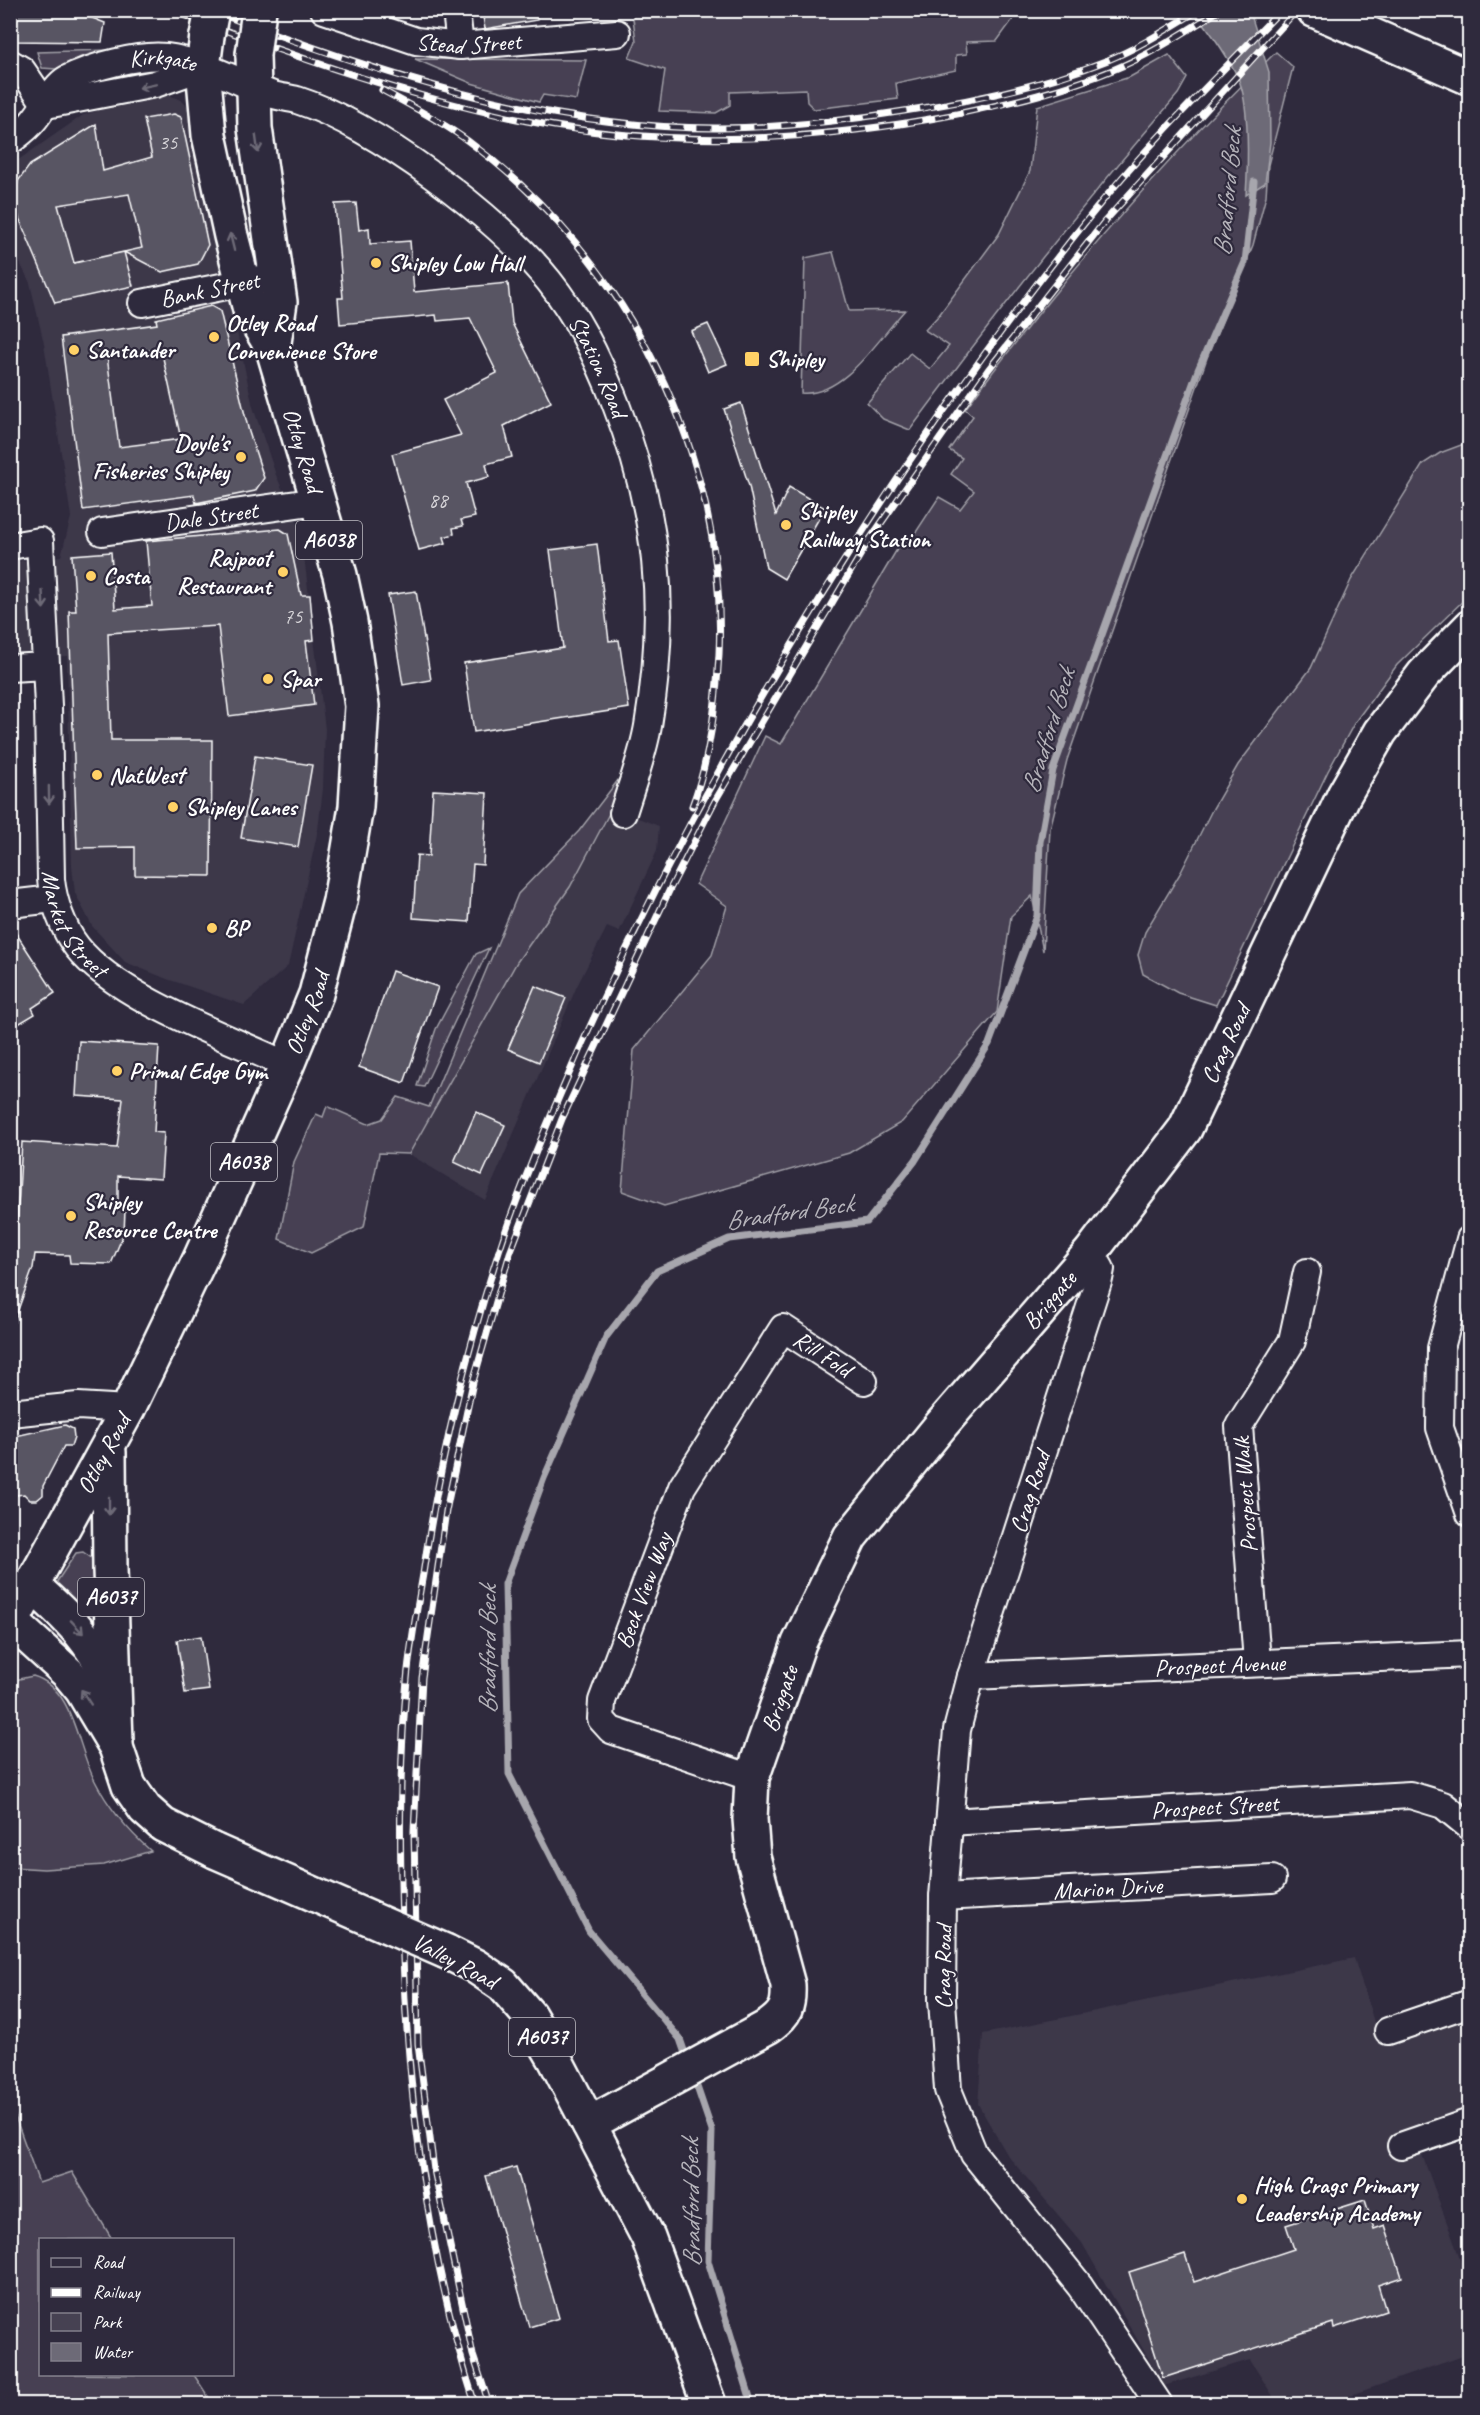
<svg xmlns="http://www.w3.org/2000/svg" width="1480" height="2415" viewBox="0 0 1480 2415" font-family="Caveat,sans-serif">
<rect width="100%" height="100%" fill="#2f2a3d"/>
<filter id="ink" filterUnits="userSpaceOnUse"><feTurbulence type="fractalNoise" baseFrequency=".0167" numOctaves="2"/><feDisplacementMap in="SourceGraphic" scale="12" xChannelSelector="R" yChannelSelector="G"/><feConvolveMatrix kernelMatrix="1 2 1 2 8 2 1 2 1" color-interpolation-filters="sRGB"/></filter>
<g filter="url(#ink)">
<!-- built -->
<g fill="#3c3749">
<polygon points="169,95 181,100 189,108 253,407 276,475 301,531 325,729 323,789 318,830 288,966 244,1005 167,979 125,962 92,926 75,893 72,866 67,656 11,659 11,562 61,556 71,517 44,344 30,283 11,245 11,165 83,115 125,103"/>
<polygon points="612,808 659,826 657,851 619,932 607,927 577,986 485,1200 409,1154 517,962 570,887"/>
<polygon points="1354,1958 1380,2041 1469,2012 1469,2111 1413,2130 1469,2283 1469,2354 1325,2404 1278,2404 1250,2360 1157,2388 1152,2365 1082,2243 1008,2156 978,2104 983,2034"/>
</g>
<!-- green -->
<g fill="#464152" stroke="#a2a0a8" stroke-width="1.5">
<polygon points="632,11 632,10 1019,11 997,41 966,42 967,54 956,55 956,70 896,83 898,99 814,109 807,102 806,89 730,92 730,105 716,113 659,111 665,70 629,58 636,41"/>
<polygon points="108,50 101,56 83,56 56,69 42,68 37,52"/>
<path d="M1276,52L1293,67L1268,165L1266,196L1253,245L1207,358L1067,760L1050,829L1043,951L1032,896L1011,916L997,1012L902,1122L849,1153L664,1206L622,1191L634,1050L712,955L727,906L696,884L765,736L781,744L902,541L909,543L939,497L960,509L974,491L951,474L962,458L949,450L973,416L965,409C1060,281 1162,162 1276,52Z"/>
<path d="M1169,55L1187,78L1178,94C1084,203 995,315 910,430L883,419L867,403L910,353L930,369L949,346L925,330L939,315L999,234L1030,171L1037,106L1130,77Z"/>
<polygon points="415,59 586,60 576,100 543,95 539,102 471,83"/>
<path d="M833,252L849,311L905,310C878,339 844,397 801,393L805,258Z"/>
<polygon points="1469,442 1469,595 1397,665 1355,722 1328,771 1216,1005 1178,993 1143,974 1138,955 1145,932 1181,872 1212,810 1238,765 1311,668 1351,580 1423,464 1440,453"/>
<polygon points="622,775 612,808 570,887 517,962 409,1154 379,1153 364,1227 311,1253 279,1239 294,1162 316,1114 323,1117 327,1106 368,1124 382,1119 398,1097 429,1107 518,894 579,831"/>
<polygon points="489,948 424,1087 417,1086 436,1029 476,954"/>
<polygon points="83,1552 97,1562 104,1639 54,1586 76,1553"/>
<path d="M33,1676C74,1688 76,1744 94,1779C108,1807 127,1830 151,1851L104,1865L44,1869L11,1867V1686L19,1679Z"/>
<polygon points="11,2105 39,2183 72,2172 112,2239 40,2240 40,2374 194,2375 213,2404 11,2404"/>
</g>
<!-- water -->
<path fill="#6d6a77" stroke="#a7a6ad" stroke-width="1.5" d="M1195,11H1247L1252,18L1269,72L1270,142L1265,183L1246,195C1248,166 1250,104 1238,78C1227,54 1210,32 1195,11Z"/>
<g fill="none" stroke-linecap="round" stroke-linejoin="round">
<!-- stream -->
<g stroke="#a7a6ad" stroke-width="7">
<polyline points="688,2062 680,2039 589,1931 509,1774 505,1584 544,1478 606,1337 657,1271 729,1239 867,1222 915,1161 989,1044 1037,916 1040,842 1053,770 1198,370 1245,262 1254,182"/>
<polyline points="694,2078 712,2131 708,2261 752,2404"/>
</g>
</g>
<!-- building -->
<g fill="#595564" stroke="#fff" stroke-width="1.5" fill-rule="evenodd">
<polygon points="15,10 72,10 105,23 102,42 12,41"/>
<polygon points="482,10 536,10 537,20 485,29"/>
<polygon points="174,114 181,117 208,245 198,264 162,272 124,252 142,248 129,194 58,205 74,263 124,252 133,286 55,303 19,218 15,200 18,181 30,165 96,124 103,171 152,157 144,119"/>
<polygon points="356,203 359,230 369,228 370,244 410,241 414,292 508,283 512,323 551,402 504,426 512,457 486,464 489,477 466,483 475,517 461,520 463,526 453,528 454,534 444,537 446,543 419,550 392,454 461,435 443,400 497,373 470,318 437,321 436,315 340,324 338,298 343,298 335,204"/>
<path d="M211,306L220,311L249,432L264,478L255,491L196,503L194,495L83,510L61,337L157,324L156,319ZM161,349L181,439L119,447L107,356Z"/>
<polygon points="708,324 727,364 708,372 691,331"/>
<polygon points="741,403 776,515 789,487 825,508 784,579 766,568 749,486 724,409"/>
<polygon points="280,529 288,534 301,595 310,595 314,640 306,641 314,705 229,716 218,626 108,633 111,740 212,740 211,876 135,875 135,847 77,848 69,611 76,611 72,555 111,552 115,609 152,606 146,541"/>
<polygon points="597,544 609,641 619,640 629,708 474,732 464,663 563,648 550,550"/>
<polygon points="416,591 431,680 403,685 388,595"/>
<polygon points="255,756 312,765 298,847 241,838"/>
<polygon points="433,790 487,793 483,865 473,864 469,922 413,918 417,855 429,856"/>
<polygon points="10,924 55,993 32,1008 35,1014 10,1029"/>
<polygon points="392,971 438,987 404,1083 359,1067"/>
<polygon points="535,986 566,998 539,1062 508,1049"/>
<polygon points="79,1041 159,1046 154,1132 164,1133 161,1179 118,1176 118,1208 125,1210 124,1233 111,1264 70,1263 69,1255 35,1254 33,1268 13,1324 10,1324 10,1223 17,1223 22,1142 117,1148 123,1099 76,1096"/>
<polygon points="476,1112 505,1125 482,1175 454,1162"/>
<polygon points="65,1425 73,1429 74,1437 71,1446 64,1446 43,1486 43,1495 37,1500 30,1500 24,1494 10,1496 10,1465 16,1463 11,1437"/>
<polygon points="201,1636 209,1690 185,1693 177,1640"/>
<polygon points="516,2167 559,2318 529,2327 486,2176"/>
<polygon points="1365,2200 1374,2229 1385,2225 1402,2277 1378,2285 1386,2311 1334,2328 1333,2323 1163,2378 1129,2272 1185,2254 1194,2282 1294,2249 1286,2225"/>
</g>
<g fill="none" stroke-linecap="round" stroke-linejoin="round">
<defs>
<g id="minor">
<path id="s1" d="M324,10L416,41L460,46L617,33"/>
<polyline points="456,10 460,46"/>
<polyline points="10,63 22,70 46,105"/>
<polyline points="46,105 155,84 203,67"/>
<path id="s2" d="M10,141C18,135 27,129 33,121C43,110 54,86 67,79C90,67 140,54 166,57C203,62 238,82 273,95C281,97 289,98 297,100C375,125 498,217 549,281C577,316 599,360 615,402C658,512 668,609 648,726C643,755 632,784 623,813"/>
<path id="s3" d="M142,303L276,276"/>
<path id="s4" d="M102,532L318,501"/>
<path id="s5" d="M10,546L40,541L48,706L51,879C53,901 63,929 77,947C117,998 227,1037 287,1065"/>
<polyline points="10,668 46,666"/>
<polyline points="10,904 53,899"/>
<polyline points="1470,1239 1441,1348 1440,1428 1470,1514"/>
<polyline points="1091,1252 1101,1269 1099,1279 971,1676 957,1730 943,1897 942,2000 948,2090 974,2154 1080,2286 1159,2404"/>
<polyline points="10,1413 78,1406 128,1409"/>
<polyline points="1257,1662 1239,1426 1292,1341 1307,1272"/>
<path id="s6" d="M971,1676L1470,1654"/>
<path id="s7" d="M752,1778L611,1730L601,1719L602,1701L682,1487L783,1328L864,1381"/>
<path id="s8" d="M949,1822L1410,1795L1443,1805L1470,1827"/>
<path id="s9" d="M943,1897L1272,1879"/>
<polyline points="1388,2031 1470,2003"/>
<polyline points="1401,2146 1470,2122"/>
</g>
<g id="major">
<polyline points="1314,10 1470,78"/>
<polyline points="253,55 255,128 280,302 273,349"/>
<polyline points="109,1452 110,1569 116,1742"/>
<path d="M34,1587C67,1616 93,1641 110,1683"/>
<polyline points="12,1622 68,1673 82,1690 116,1747 129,1786 145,1809 163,1825 215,1851"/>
<path id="s10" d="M10,1625L128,1409L200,1259L287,1065L316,994L340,901L356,807L362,706L350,622L340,575L273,349L250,310L231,236L209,135L203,67L207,36"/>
<polyline points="447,1952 475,1966 503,1985 529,2015 555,2059 648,2237 709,2404"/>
<path id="s11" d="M589,2124L769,2026C786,2014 789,2006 788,1985L753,1857L750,1819L752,1778L799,1643L850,1537L942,1424L1091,1252L1185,1129L1344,795L1380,732L1424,674L1470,627"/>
</g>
</defs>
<!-- minor casing -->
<use href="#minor" stroke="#fff" stroke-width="30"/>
<!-- major casing -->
<use href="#major" stroke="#fff" stroke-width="38"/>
<!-- minor -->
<use href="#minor" stroke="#2f2a3d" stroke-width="26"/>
<!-- major -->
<use href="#major" stroke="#2f2a3d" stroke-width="33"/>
<defs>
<g id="rail">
<path d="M171,10C287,54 406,97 527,121C671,149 814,142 957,114C1010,103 1065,90 1115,69C1152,54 1186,31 1220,10"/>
<path d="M210,10C374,72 542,129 719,128C781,128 842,121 904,111C972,101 1043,86 1108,60C1140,47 1169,28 1199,10"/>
<path d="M382,90C411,106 441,121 468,141C627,258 728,456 719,654C716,705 710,758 692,806"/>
<path d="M475,2404C429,2261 409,2109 403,1959C400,1866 398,1773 407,1680C410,1645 417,1609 423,1574C439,1465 465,1356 499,1251C521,1183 550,1118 578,1053C629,939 685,829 747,721C849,544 963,374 1091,215C1149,142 1217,77 1281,10"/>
<polyline points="489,2404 473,2355 434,2170 418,2044 414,1831 422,1678 446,1511 473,1382 510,1253 562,1119 670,889 715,801 868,542 988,370 1105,221 1297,10"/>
</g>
</defs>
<!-- rail casing -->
<use href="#rail" stroke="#fff" stroke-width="7"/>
<!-- rail -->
<use href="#rail" stroke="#2f2a3d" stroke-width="4.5" stroke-dasharray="14" stroke-linecap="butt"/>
<defs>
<g id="major-bridge">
<polyline points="207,36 212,10"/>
<polyline points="253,55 259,10"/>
<polyline points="215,1851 447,1952"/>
</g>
</defs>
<!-- major-bridge casing -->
<use href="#major-bridge" stroke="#fff" stroke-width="38" stroke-linecap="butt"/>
<!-- major-bridge -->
<use href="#major-bridge" stroke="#2f2a3d" stroke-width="33"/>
</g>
<!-- one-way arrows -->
<defs><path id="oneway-shaft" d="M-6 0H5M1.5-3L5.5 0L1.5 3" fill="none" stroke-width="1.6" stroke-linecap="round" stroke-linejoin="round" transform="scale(1.5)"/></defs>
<g stroke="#6d6a77">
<use href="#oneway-shaft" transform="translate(148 86) rotate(168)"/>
<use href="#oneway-shaft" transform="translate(257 144) rotate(82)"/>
<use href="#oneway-shaft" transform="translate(232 242) rotate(-104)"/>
<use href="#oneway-shaft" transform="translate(43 600) rotate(87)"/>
<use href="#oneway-shaft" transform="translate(49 795) rotate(89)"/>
<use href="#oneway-shaft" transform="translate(109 1506) rotate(90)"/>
<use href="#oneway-shaft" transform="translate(77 1627) rotate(47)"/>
<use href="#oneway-shaft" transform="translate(86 1697) rotate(-123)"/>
</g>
</g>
<!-- markers -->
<g fill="#ffd166" stroke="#2f2a3d" stroke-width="2">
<circle cx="376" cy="263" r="6"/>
<circle cx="214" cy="337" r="6"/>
<circle cx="74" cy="350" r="6"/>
<rect x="744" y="351" width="16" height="16" rx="3"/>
<circle cx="241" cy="457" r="6"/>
<circle cx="786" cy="525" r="6"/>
<circle cx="283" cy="572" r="6"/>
<circle cx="91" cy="576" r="6"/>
<circle cx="268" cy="679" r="6"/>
<circle cx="97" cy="775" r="6"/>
<circle cx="173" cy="807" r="6"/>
<circle cx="212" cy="928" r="6"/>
<circle cx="117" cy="1071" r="6"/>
<circle cx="71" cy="1216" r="6"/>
<circle cx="1242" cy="2199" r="6"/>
</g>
<g text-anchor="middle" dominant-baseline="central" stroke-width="4.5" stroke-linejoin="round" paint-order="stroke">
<!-- number labels -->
<g font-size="21" fill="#d6d4d8">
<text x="168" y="142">35</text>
<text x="438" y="500">88</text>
<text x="293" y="616">75</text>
</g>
<!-- shield labels -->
<g fill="#2f2a3d" stroke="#c1bfc5" stroke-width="1.5">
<rect x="296" y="521" width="66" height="38" rx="4.5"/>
<rect x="211" y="1143" width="66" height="38" rx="4.5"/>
<rect x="78" y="1578" width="66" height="38" rx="4.5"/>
<rect x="509" y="2018" width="66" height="38" rx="4.5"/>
</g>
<g font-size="22" font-weight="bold" fill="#fff">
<text x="329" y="540">A6038</text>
<text x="244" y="1162">A6038</text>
<text x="111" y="1597">A6037</text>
<text x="542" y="2037">A6037</text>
</g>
<!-- street labels -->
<g font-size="24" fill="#fff" stroke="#2f2a3d">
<text stroke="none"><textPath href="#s1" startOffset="150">Stead Street</textPath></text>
<text stroke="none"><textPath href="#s2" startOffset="184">Kirkgate</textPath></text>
<text stroke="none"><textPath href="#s3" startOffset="69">Bank Street</textPath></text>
<text stroke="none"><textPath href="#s2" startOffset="738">Station Road</textPath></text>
<text transform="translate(303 450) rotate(73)">Otley Road</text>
<text stroke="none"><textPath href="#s4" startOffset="110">Dale Street</textPath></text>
<text stroke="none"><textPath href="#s5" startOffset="420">Market Street</textPath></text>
<text stroke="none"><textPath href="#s10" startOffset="681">Otley Road</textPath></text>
<text stroke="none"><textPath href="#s11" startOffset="1348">Crag Road</textPath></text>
<text stroke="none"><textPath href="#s11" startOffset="1035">Briggate</textPath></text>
<text stroke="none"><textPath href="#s7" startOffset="646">Rill Fold</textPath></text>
<text stroke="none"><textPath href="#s10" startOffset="195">Otley Road</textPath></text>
<text transform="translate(1030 1492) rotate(-72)">Crag Road</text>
<text transform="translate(1245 1495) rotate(-94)">Prospect Walk</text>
<text stroke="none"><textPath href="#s7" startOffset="300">Beck View Way</textPath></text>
<text stroke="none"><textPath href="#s6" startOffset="249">Prospect Avenue</textPath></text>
<text stroke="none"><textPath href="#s11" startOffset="549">Briggate</textPath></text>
<text stroke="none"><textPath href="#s8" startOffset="266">Prospect Street</textPath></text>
<text stroke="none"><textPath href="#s9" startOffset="165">Marion Drive</textPath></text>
<text transform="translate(455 1961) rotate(28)">Valley Road</text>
<text transform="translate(943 1967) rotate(-90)">Crag Road</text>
</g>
<!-- poi labels -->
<g font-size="24" font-weight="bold" fill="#fff" stroke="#2f2a3d" text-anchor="start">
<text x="388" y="263">Shipley Low Hall</text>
<text x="226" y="323">Otley Road<tspan x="226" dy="28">Convenience Store</tspan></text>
<text x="86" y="350">Santander</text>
<text x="766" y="359">Shipley</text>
<text x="229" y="443" text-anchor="end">Doyle's<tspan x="229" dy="28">Fisheries Shipley</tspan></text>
<text x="798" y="511">Shipley<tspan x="798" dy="28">Railway Station</tspan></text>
<text x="271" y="558" text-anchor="end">Rajpoot<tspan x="271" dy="28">Restaurant</tspan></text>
<text x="103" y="576">Costa</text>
<text x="280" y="679">Spar</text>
<text x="109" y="775">NatWest</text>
<text x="185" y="807">Shipley Lanes</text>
<text x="224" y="928">BP</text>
<text x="129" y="1071">Primal Edge Gym</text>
<text x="83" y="1202">Shipley<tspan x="83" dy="28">Resource Centre</tspan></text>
<text x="1254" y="2185">High Crags Primary<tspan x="1254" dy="28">Leadership Academy</tspan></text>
</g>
<!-- water labels -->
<g font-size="26" font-style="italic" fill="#b6b4bb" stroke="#2f2a3d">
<text transform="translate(1227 192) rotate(-85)">Bradford Beck</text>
<text transform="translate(1048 731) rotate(-73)">Bradford Beck</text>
<text transform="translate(789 1212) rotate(-8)">Bradford Beck</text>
<text transform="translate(487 1650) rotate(-90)">Bradford Beck</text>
<text transform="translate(691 2203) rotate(-91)">Bradford Beck</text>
</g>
</g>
<!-- margin -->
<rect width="1480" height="2415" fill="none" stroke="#2f2a3d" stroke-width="36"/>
<rect x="18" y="18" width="1444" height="2379" fill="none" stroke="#fff" stroke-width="2" filter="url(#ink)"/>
<!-- legend -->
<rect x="39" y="2238" width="195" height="138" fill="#2f2a3d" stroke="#827f8b" stroke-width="1.5"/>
<rect x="51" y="2258" width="30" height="9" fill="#2f2a3d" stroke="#827f8b" stroke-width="1.5"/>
<text x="93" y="2268" font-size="18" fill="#ffffff">Road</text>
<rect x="51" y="2288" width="30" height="9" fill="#ffffff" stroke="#827f8b" stroke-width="1.5"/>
<text x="93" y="2298" font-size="18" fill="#ffffff">Railway</text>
<rect x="51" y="2313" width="30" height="18" fill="#464152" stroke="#827f8b" stroke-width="1.5"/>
<text x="93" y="2328" font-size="18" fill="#ffffff">Park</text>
<rect x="51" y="2343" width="30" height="18" fill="#6d6a77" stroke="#827f8b" stroke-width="1.5"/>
<text x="93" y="2358" font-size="18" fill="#ffffff">Water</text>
</svg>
